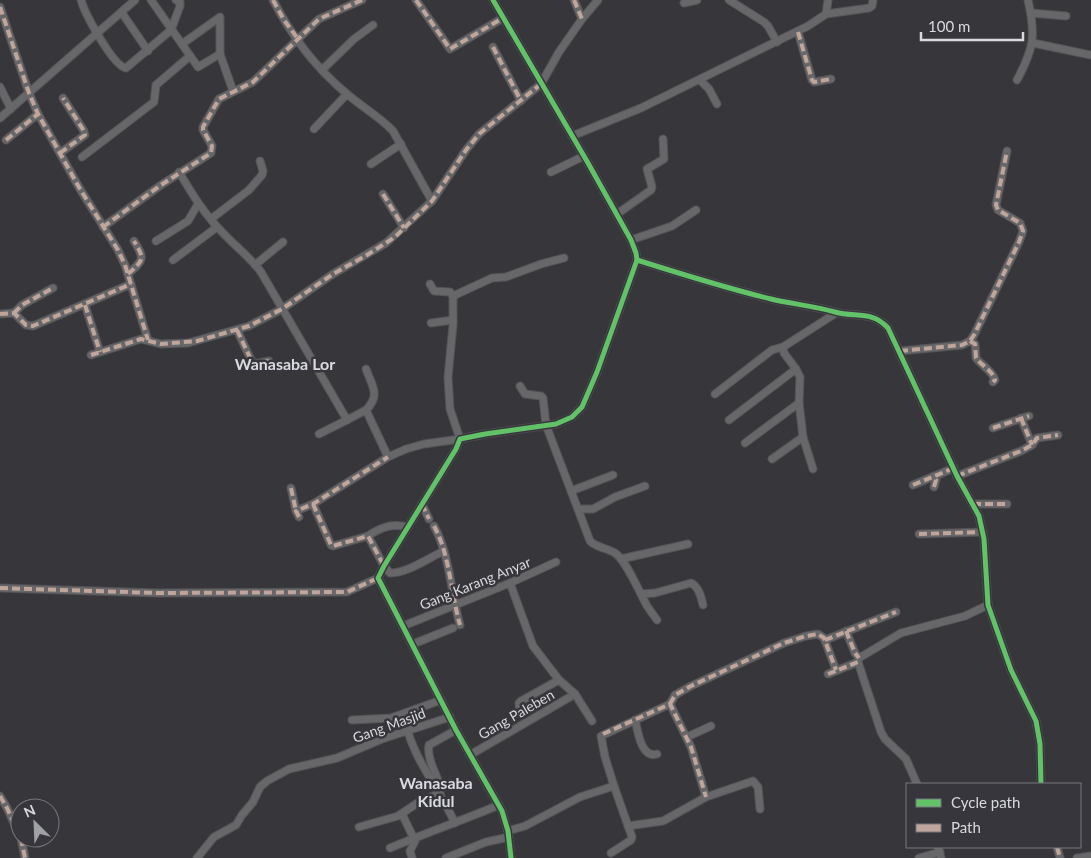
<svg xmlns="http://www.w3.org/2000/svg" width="1091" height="858" viewBox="0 0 1091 858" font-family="Lato,sans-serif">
<rect width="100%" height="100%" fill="#37373b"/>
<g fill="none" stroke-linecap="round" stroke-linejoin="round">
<defs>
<g id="minor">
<path d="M81,0C85,14 113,66 126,68L171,30L180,6V2L176,0"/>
<polyline points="151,0 198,67 220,54"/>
<path d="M273,0C291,35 317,69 347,94C362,107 379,116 393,131L432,201"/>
<polyline points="416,0 450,49 503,18"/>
<polyline points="493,0 588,163 631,240 636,253 637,260 597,372 582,407 572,417 556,424 485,434 460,439 456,449 384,566 378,578 456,730 502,811 508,831 511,858"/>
<polyline points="574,0 582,19"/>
<polyline points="729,0 764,22 768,26 777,42"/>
<polyline points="684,3 697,0"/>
<polyline points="0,7 29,93 38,114 80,189 118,250 125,265 148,340"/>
<polyline points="122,13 148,51"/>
<polyline points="1031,13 1066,16"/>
<polyline points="826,14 869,8 872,6 873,0"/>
<polyline points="798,32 812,80 814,82 831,79"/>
<polyline points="1033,43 1091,55"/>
<polyline points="182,44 220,17 220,54 233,91"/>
<polyline points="493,47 521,101"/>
<polyline points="322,70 354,39 373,25"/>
<polyline points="700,80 709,89 717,104"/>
<path d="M1017,80C1034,48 1036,36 1028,0"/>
<polyline points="0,87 11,109"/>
<polyline points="0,118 135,0"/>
<polyline points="314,129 347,94"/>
<polyline points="572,136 641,108 808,26 826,14 828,0"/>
<polyline points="6,140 38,114"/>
<polyline points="60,153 85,135 84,131 63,98"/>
<polyline points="82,157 154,102 156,85 190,56"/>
<polyline points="371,164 401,144"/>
<path d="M179,172C192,194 205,215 223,233C235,246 250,257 261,272L347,420L366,410L388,457"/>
<polyline points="551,172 584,156"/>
<polyline points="383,194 404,228"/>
<polyline points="617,214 651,190 652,187 647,169 664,159 663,139"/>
<polyline points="211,219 249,190 262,175 263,171 260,161"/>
<polyline points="103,227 161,185 211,153 212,146 203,130 203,127 219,99 253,82 319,19 362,0"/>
<polyline points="631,240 672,226 696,210"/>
<polyline points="156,241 188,221 198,204"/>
<polyline points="173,260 217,227"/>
<path d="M637,260C681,274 726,288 771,299C792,304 814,306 835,312C855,318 872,310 888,328L957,476L979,516L984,539L988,605L1011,670L1036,721L1040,744L1041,784"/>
<polyline points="255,265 283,242"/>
<path d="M128,274C144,260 145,259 134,241"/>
<polyline points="453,296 492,278 506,277 541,264 564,258"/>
<polyline points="85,305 100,352"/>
<polyline points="14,313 22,305 53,288"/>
<polyline points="0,314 14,313 26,325 33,326 131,284"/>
<polyline points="431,323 453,320"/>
<polyline points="237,330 253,364 269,361"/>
<path d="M970,341L975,344L976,358C982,366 992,370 995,380L993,382"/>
<polyline points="900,351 962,345 970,341 974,335 1019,242 1023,231 1020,223 998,210 996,205 1007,151"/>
<polyline points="91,355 141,339 161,344 188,343 249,326 282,309 333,274 386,243 432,201 466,150 479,134 541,84 559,52 582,19 598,0"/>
<path d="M366,369C372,386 381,395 366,410"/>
<path d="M520,386L525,394L541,396L543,398L546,425L590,541C597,548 607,548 615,553C625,560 635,583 641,594L655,593L691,583C699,587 701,597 703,605"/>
<polyline points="715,394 772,350 783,347"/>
<polyline points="1021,418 1032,445"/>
<polyline points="729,420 796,369"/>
<polyline points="993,428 1029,416"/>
<polyline points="319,434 347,420"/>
<polyline points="745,443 799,403"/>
<polyline points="772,459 803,437"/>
<polyline points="813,469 803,437 799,403 800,377 796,369 784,353 783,347 836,313"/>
<polyline points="957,476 1021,451 1032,445 1037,438 1058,435"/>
<polyline points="913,485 954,468"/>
<polyline points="934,487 936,480 934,476"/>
<polyline points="291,488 296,511"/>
<polyline points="571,491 613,475"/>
<path d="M313,504L331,545L333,546L368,536L384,566L390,573C408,573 428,558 444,551"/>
<polyline points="422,504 429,519"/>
<polyline points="973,504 1007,504"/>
<polyline points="578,509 593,509 615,497 645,486"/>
<polyline points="299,517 296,511 313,504 388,457 406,449 424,444 460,439 450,409 448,377 453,325 453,296 450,292 434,291 430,284"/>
<path d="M434,526C450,555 451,594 460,625"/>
<polyline points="919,534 983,532"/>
<path d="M368,536C381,527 393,523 408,527"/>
<polyline points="621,559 688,544"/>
<polyline points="510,583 533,646 559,680 575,694 592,721"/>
<polyline points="0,588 158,593 347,592 378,578"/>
<polyline points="641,594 647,606 657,620"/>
<polyline points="403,626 510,583 556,562"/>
<polyline points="846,631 855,653 859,658"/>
<polyline points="825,640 896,612"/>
<polyline points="413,644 453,628"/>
<polyline points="828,674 858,662"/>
<polyline points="670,704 675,695 691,686 784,643 806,636 818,634 824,638 836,670"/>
<polyline points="520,713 519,703 521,701 559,680"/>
<polyline points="352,720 391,718 441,700"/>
<path d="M635,720C638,731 641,759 657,754"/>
<path d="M408,732C418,765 441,792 455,823"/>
<polyline points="687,737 711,726"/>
<polyline points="470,755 575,694"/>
<polyline points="917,784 906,759 885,739 881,732 858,662 859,658 901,633 965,616 988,605"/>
<polyline points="614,786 605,757 601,736 670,704 691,747 706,797"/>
<polyline points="0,796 7,808 20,836"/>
<polyline points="402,814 415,841 410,851 412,858"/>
<polyline points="628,826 663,821 706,797 753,781 758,787 760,809"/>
<path d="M359,827L398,816L419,802L440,793C443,782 426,763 429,745L456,730"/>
<polyline points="508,831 525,826 580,797 614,786 632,837 631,840 611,853"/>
<polyline points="21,838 25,858"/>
<polyline points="938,847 941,858"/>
<polyline points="1057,847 1060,858"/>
<path d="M390,848C426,833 463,820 499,805"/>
<polyline points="197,858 214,837 236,825 242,815 253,802 260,787 267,781 289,769 337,758 382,739 450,717"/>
<polyline points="446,858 486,842 509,837"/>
<polyline points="919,858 940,852"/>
<polyline points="1077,858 1091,856"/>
</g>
</defs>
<!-- minor casing -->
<use href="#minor" stroke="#545457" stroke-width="9"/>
<!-- minor -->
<use href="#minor" stroke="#676769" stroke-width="7"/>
<!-- quiet -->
<g stroke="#c0a59a" stroke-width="4" stroke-dasharray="8 4" stroke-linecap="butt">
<polyline points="273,0 284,20 298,39"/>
<polyline points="416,0 450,49 503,18"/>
<polyline points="574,0 582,19"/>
<polyline points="0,7 29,93 38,114 80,189 118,250 125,265 148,340"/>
<polyline points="798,32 812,80 814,82 831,79"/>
<polyline points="493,47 521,101"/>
<polyline points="6,140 38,114"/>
<polyline points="60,153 85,135 84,131 63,98"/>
<polyline points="383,194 404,228"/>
<polyline points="103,227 161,185 211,153 212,146 203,130 203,127 219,99 253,82 319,19 362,0"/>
<path d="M128,274C144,260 145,259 134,241"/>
<polyline points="85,305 100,352"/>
<polyline points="14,313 22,305 53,288"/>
<polyline points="0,314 14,313 26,325 33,326 131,284"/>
<polyline points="237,330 253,364 269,361"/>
<path d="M970,341L975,344L976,358C982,366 992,370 995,380L993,382"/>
<polyline points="900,351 962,345 970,341 974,335 1019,242 1023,231 1020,223 998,210 996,205 1007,151"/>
<polyline points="91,355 141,339 161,344 197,341 249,326 282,309 333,274 367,255 395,237 432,201 466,150 479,134 541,84"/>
<polyline points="1021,418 1032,445"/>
<polyline points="993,428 1029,416"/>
<polyline points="957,476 1021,451 1032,445 1037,438 1058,435"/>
<polyline points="913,485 954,468"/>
<polyline points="934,487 936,480 934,476"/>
<polyline points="291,488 296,511"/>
<polyline points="313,504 331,545 333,546 368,536 384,566"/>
<polyline points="422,504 429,519"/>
<polyline points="973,504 1007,504"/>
<polyline points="299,517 296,511 313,504 388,457"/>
<path d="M434,526C450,555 451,594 460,625"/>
<polyline points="919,534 983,532"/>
<polyline points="0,588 158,593 347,592 378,578"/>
<polyline points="846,631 855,653 859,658"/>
<polyline points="825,640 896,612"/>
<polyline points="828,674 858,662"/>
<polyline points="670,704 675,695 691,686 784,643 806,636 818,634 824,638 836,670"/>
<polyline points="603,734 670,704 691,747 706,797"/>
<polyline points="0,796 7,808 20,836"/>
<polyline points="21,838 25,858"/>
<polyline points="1057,847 1060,858"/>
</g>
<defs>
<g id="cycleway">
<polyline points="493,0 588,163 631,240 636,253 637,260 597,372 582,407 572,417 556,424 485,434 460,439 456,449 384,566 378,578 456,730 502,811 508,831 511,858"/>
<path d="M637,260C681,274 726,288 771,299C792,304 814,306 835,312C855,318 872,310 888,328L957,476L979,516L984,539L988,605L1011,670L1036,721L1040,744L1041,784"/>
</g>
</defs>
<!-- cycleway casing -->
<use href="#cycleway" stroke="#36363c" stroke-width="8"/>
<!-- cycleway -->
<use href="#cycleway" stroke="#61c268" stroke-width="5"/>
</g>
<g text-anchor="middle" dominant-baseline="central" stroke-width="5" stroke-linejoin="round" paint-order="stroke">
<!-- street labels -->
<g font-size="14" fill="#d9dadd" stroke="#36363c">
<text transform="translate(475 583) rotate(-22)">Gang Karang Anyar</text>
<text transform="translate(516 714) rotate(-30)">Gang Paleben</text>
<text transform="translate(389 725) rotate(-20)">Gang Masjid</text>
</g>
<!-- quarter labels -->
<g font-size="16" font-weight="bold" fill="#d9dae1" stroke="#36363c">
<text x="285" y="363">Wanasaba Lor</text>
<text x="436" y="782">Wanasaba<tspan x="436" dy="18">Kidul</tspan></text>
</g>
</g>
<!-- legend -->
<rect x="906" y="783" width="175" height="65" fill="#36363c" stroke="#77787c"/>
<rect x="916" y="799" width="25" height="8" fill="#61c268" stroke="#77787c"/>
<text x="951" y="808" font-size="15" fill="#d9dadd">Cycle path</text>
<rect x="916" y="824" width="25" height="8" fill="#c0a59a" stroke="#77787c"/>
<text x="951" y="833" font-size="15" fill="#d9dadd">Path</text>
<!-- north arrow -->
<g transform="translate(35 823) rotate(336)"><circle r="24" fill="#36363c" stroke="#77787c"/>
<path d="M0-4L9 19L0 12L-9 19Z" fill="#a0a1a4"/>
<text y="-8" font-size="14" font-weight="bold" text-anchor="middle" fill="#d9dadd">N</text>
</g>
<!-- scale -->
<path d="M921 32v8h102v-8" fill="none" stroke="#d9dadd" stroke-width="2.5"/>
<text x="928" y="32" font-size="15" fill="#d9dadd" stroke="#36363c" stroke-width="4" paint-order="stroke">100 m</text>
</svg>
